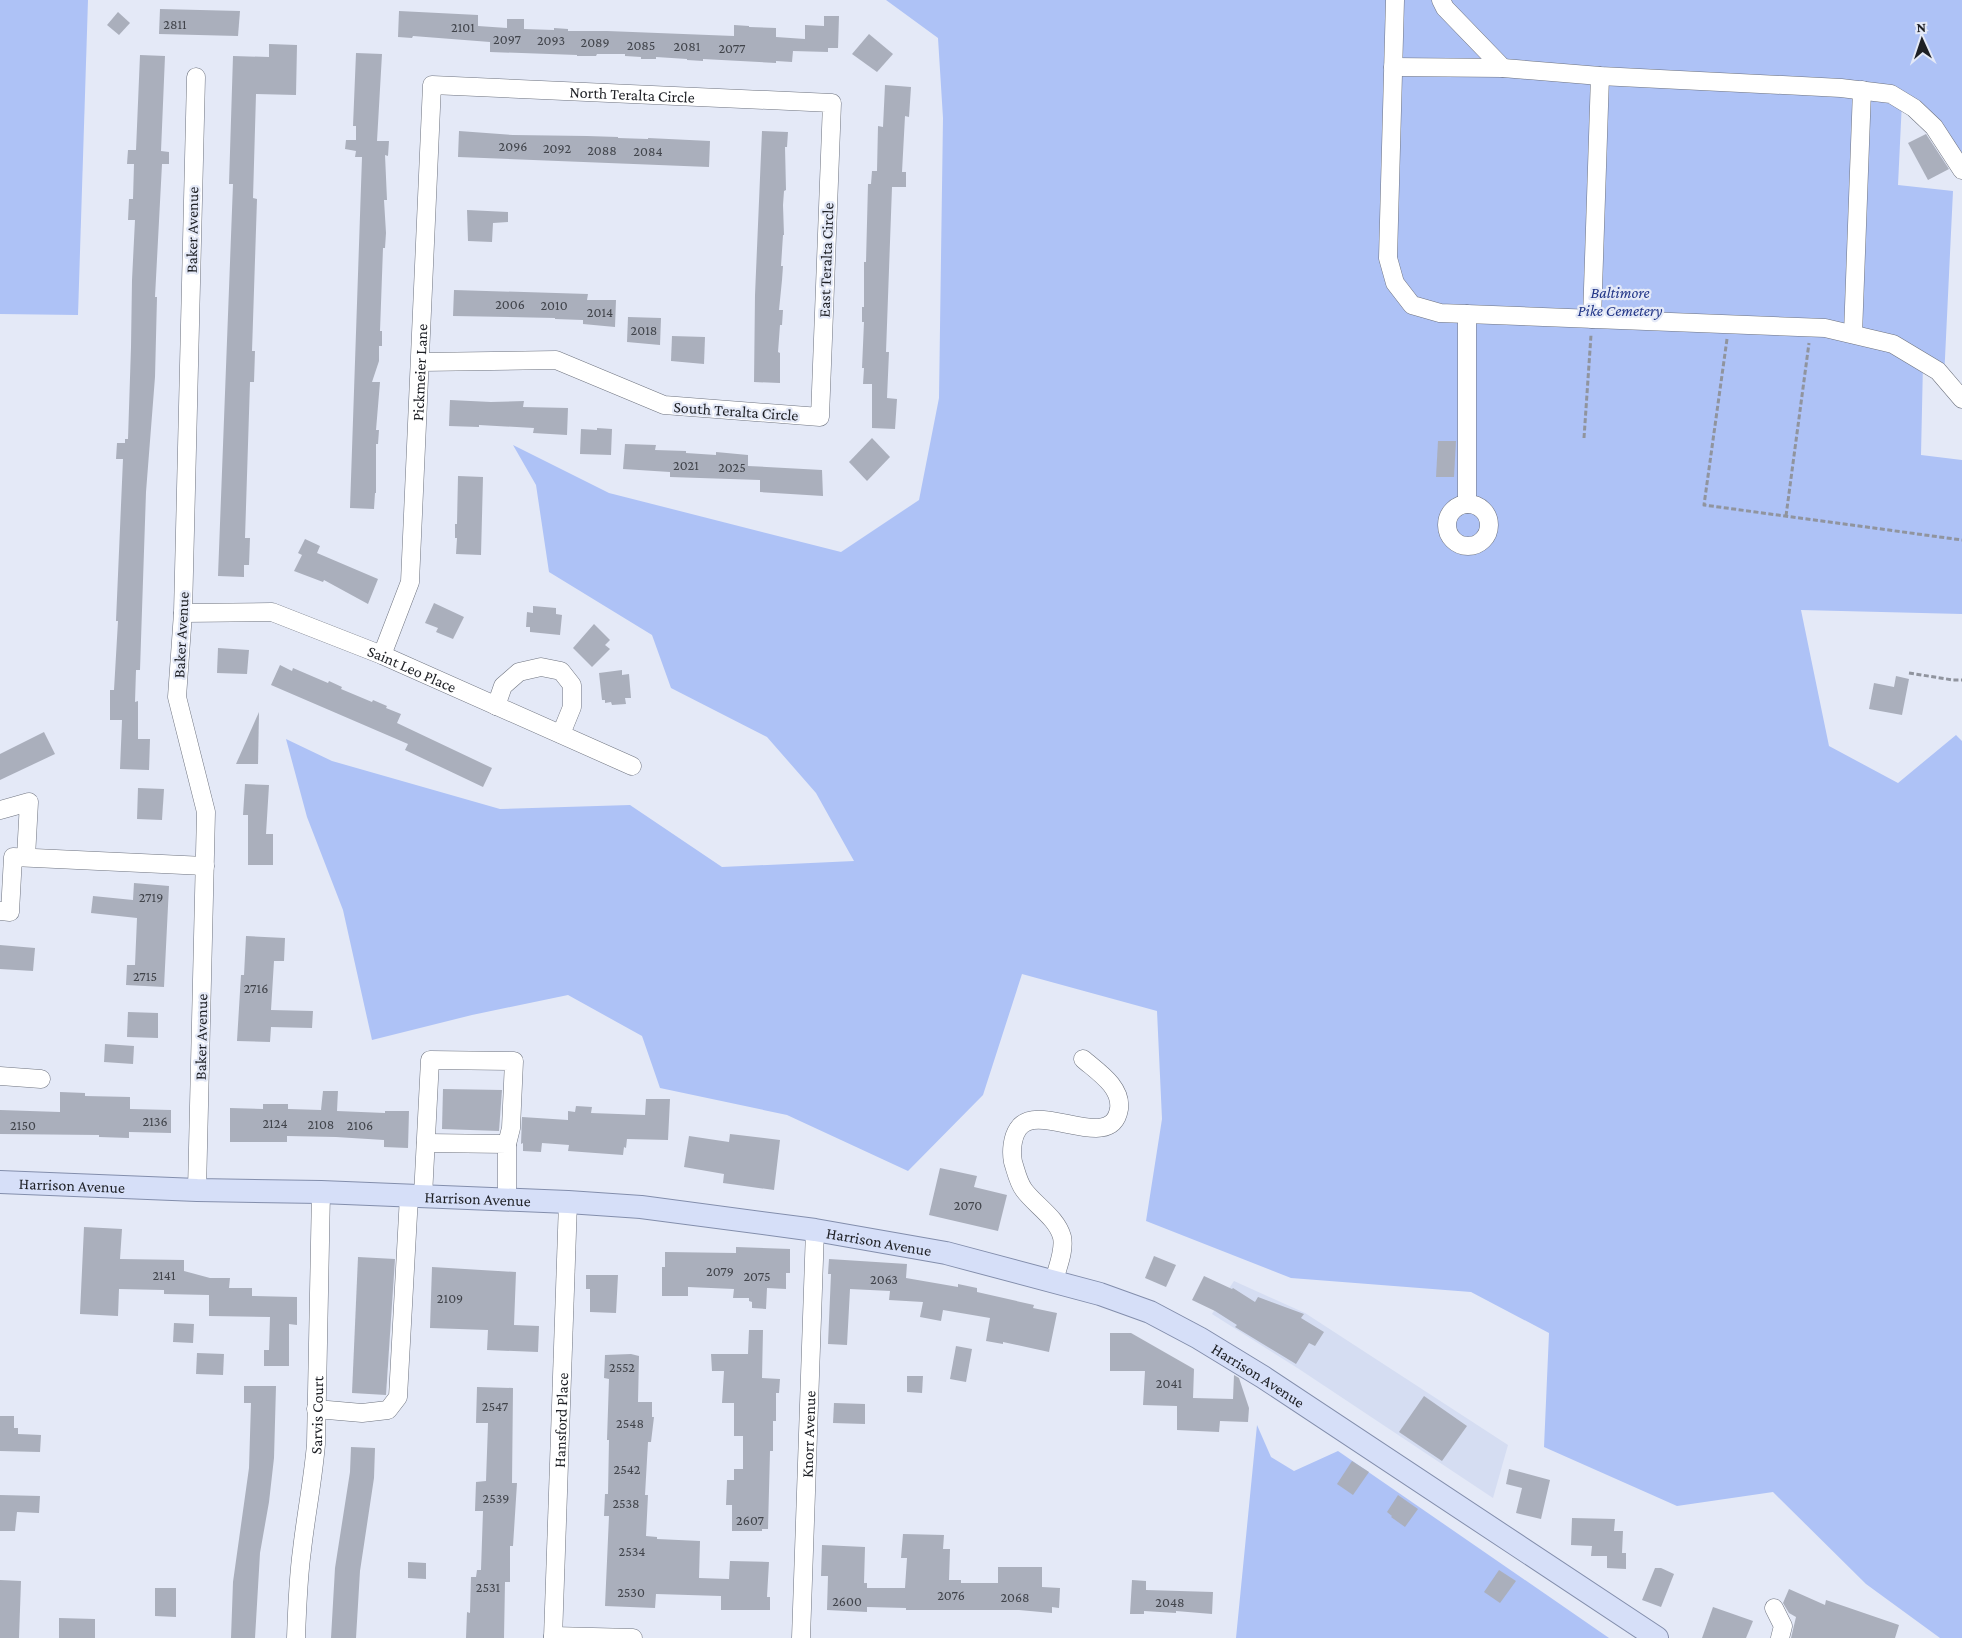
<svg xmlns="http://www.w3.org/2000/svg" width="1962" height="1638" viewBox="0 0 1962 1638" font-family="'Crimson Pro',serif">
<rect width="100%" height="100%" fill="#e4e9f7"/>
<!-- built -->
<polygon fill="#d5ddf2" points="1234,1281 1305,1313 1508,1445 1493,1498 1299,1369 1212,1314"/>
<!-- green -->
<g fill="#aec2f6">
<polygon points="0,0 88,0 78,315 0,314"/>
<polygon points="886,0 1962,0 1962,170 1902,101 1898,185 1953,191 1944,379 1923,363 1921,455 1962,460 1962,614 1801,610 1829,746 1898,783 1956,735 1962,741 1962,1638 1940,1638 1866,1584 1773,1492 1677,1506 1544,1447 1549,1333 1471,1292 1291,1278 1146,1221 1162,1119 1157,1011 1022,974 983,1095 908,1171 787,1115 660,1088 642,1036 568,995 472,1015 372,1040 343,910 307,817 286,739 332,761 500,809 630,805 722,867 854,861 816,793 767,737 671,688 652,635 549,572 536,485 513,445 609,493 841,552 919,500 939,398 943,118 938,38"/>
<polygon points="1257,1425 1271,1457 1294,1471 1338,1451 1609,1638 1236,1638"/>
</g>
<!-- building -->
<g fill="#aaafbc">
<polygon points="160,9 240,11 238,36 159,34"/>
<polygon points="399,11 478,15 478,26 507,28 507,19 524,19 524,29 554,30 554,28 568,29 568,31 607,31 734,36 734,25 749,26 749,27 776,28 776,37 805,39 805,25 824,26 824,16 839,16 838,48 828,48 828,52 793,51 792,62 776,61 776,63 703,59 703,61 687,60 687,59 656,57 656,59 641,59 641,57 625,56 625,54 597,54 596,56 577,56 577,55 490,52 490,42 413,36 412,38 398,37"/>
<polygon points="118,12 130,23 119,35 107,25"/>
<polygon points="869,34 893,54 877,72 852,54"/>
<polygon points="269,44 297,45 296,95 256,94 253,198 257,199 252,351 255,351 254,382 250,382 245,538 250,538 249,565 244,565 244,577 218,576 233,184 229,184 233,56 269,57"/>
<polygon points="356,53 382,54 377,141 389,141 388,156 385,155 387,200 384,200 386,233 385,248 383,248 380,331 382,331 382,346 379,346 379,361 372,382 380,382 376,430 379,430 378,444 376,444 376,493 375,493 374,509 350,508 362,157 355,157 356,151 345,149 346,140 356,140 356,126 353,126"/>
<polygon points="140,55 165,56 161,151 169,152 169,164 162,164 155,297 157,297 155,377 146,492 141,640 140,670 136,670 135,702 138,701 138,739 150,739 149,770 120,769 122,720 110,720 110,690 114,690 118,621 116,621 123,459 116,459 117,443 125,443 125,439 128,439 131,347 132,280 135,220 128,220 129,199 133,199 134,164 127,164 128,150 136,150"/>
<polygon points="885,85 911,87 909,117 905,116 902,172 906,172 906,187 892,187 886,352 889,352 887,398 897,399 895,429 872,428 872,384 863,384 864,368 862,368 864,322 862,322 862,307 864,307 864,262 866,262 868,184 871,184 872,171 877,171 878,126 883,127"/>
<polygon points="459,131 513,135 587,136 618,137 618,138 648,139 648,138 710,141 709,167 458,157"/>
<polygon points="762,131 788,132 787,147 785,147 786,190 784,191 783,205 784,235 783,235 781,266 783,266 782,280 779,310 783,310 782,325 780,325 778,352 780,353 780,383 754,382 755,295"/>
<polygon points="1926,134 1949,169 1928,180 1908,143"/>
<polygon points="467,210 508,212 508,222 493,223 492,242 468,241"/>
<polygon points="454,290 588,294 587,300 616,300 615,327 583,324 583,320 555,319 555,318 453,316"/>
<polygon points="628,317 661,318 660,345 627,342"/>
<polygon points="672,336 705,337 704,364 671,361"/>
<polygon points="450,400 491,402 524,401 523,407 568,408 567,435 533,433 534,428 479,425 479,427 449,426"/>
<polygon points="597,428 612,429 611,455 580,454 581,429 597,430"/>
<polygon points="872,438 890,457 867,481 849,462"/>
<polygon points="1438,441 1456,441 1454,477 1436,477"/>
<polygon points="625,444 656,445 655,450 686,451 686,453 716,455 716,452 748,455 748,466 822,470 823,496 760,492 760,480 670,477 670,472 623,469"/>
<polygon points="458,476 483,477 481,555 456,554 457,538 455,538 455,524 457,524"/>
<polygon points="305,539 320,546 317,553 378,579 368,604 324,580 323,582 294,571 302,555 298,553"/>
<polygon points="434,603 464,617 453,639 436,632 438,628 425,623"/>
<polygon points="533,606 556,608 556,614 562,615 560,635 530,632 530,627 526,627 527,612 533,613"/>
<polygon points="594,624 610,640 605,645 610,649 592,667 573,648"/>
<polygon points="218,648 249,650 247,674 217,673"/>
<polygon points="280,665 292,671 293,668 328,683 329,681 342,687 341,689 372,702 373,700 387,706 386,708 401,714 397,723 492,768 483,787 405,750 408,744 271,685"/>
<polygon points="622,670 622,675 629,674 631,698 625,698 626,704 612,705 611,702 605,703 605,700 602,700 599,673"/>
<polygon points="1896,676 1909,679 1902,715 1869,709 1874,683 1894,687"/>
<polygon points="259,712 258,764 236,764"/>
<polygon points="44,732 55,754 0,780 0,754"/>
<polygon points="245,784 269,785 266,834 273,834 273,865 248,865 248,815 243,815"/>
<polygon points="138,788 164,789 162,820 137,819"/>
<polygon points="134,883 169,886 164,987 126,985 127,965 135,965 137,918 91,913 93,896 133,900"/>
<polygon points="246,936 285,938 284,961 274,961 271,1010 313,1011 312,1028 271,1027 270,1042 237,1041 241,975 244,975"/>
<polygon points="0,945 35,948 33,971 0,969"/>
<polygon points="128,1012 158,1013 158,1038 127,1037"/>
<polygon points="105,1044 134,1046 133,1064 104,1062"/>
<polygon points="443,1089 502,1090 499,1131 442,1129"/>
<polygon points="323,1091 338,1091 337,1111 385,1113 385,1111 409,1111 408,1148 384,1147 384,1140 336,1137 287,1136 287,1142 230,1142 230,1108 263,1109 263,1104 288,1104 288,1109 321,1110"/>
<polygon points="60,1092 85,1093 85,1096 130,1097 130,1109 171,1110 171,1133 129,1132 129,1138 99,1137 99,1135 0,1134 0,1110 60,1112"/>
<polygon points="646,1099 670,1099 668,1140 627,1139 626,1148 624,1147 623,1155 568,1151 569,1145 542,1143 541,1152 523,1151 523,1143 521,1144 522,1117 568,1120 568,1111 575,1112 576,1106 592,1107 591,1113 645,1115"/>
<polygon points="730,1134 780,1140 774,1190 723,1183 724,1174 684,1167 689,1136 729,1142"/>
<polygon points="940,1168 977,1176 974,1187 1007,1195 998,1231 929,1215"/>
<polygon points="84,1227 122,1229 120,1259 184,1260 184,1271 210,1278 230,1278 229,1288 252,1288 252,1296 297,1297 297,1325 289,1324 289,1366 264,1366 264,1350 269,1350 270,1317 209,1316 209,1295 164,1294 164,1290 119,1289 118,1316 80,1314"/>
<polygon points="736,1247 790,1249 790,1273 786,1273 786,1289 767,1288 766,1309 752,1308 752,1302 749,1301 749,1298 733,1298 734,1289 688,1287 688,1296 662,1296 662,1267 665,1267 665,1252 736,1253"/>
<polygon points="1154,1256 1176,1265 1166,1287 1145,1278"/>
<polygon points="358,1257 395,1259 386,1395 352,1393"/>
<polygon points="829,1259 907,1264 906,1278 958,1287 958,1284 977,1288 977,1292 1034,1305 1033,1308 1057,1313 1049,1352 1003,1342 1003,1344 986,1341 990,1318 943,1310 941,1321 920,1317 923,1302 889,1300 890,1291 850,1289 847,1345 828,1344 831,1274 828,1274"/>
<polygon points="432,1267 516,1272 514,1325 539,1326 538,1352 487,1350 488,1330 430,1328"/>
<polygon points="586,1275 618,1275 616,1313 590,1312 590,1289 586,1289"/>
<polygon points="1204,1276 1232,1289 1233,1288 1255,1302 1258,1297 1304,1314 1301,1318 1324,1332 1315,1346 1309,1343 1296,1364 1235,1327 1237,1325 1215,1311 1192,1300"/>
<polygon points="174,1323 194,1324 193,1343 173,1342"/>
<polygon points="749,1330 763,1330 762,1378 780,1379 779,1393 776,1393 776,1421 773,1421 773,1451 770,1451 768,1529 762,1529 762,1531 732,1531 732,1505 726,1505 727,1480 734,1480 734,1469 743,1469 743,1436 734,1436 734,1403 722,1403 724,1371 712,1371 711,1354 748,1354"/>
<polygon points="1110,1333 1131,1333 1194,1369 1193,1398 1233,1399 1234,1375 1239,1378 1249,1408 1248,1422 1220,1421 1219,1432 1177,1430 1177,1406 1143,1405 1145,1371 1110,1371"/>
<polygon points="956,1346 972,1349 966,1382 950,1379"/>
<polygon points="197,1353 224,1354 223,1375 196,1374"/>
<polygon points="631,1354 639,1356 638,1402 652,1402 652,1417 654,1417 651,1442 648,1442 645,1495 648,1495 646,1536 657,1537 657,1539 700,1541 699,1578 729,1579 730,1561 769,1562 767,1597 770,1597 770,1610 721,1610 721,1596 656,1594 655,1608 605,1606 609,1516 604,1516 605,1494 608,1494 609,1440 607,1440 609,1379 604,1378 605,1355"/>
<polygon points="907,1376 923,1376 922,1393 907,1392"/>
<polygon points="244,1386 276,1386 274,1458 269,1502 260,1553 255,1638 231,1638 233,1582 249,1468 251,1403 244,1403"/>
<polygon points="477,1387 513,1388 512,1483 517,1483 513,1546 510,1546 510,1582 505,1582 504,1638 466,1638 467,1612 470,1613 471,1577 476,1577 477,1570 481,1570 483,1511 475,1511 476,1482 486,1481 488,1423 476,1423"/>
<polygon points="1424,1396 1467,1426 1442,1461 1399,1432"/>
<polygon points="834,1403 865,1404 865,1424 833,1423"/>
<polygon points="0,1416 14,1416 14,1428 18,1428 18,1434 41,1435 40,1452 0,1451"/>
<polygon points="351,1447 375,1448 374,1478 360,1571 356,1638 331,1638 335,1568 350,1472"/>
<polygon points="1352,1461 1369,1472 1353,1495 1337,1484"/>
<polygon points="1509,1469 1550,1480 1541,1519 1516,1513 1522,1488 1506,1484"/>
<polygon points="0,1495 40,1496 39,1513 17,1512 15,1531 0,1531"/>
<polygon points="1398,1495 1418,1509 1405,1527 1391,1517 1392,1516 1387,1512"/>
<polygon points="1572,1518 1615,1519 1614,1531 1623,1531 1622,1553 1626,1553 1626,1569 1607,1568 1607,1556 1591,1556 1592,1546 1571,1545"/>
<polygon points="903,1534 944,1535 943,1549 950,1549 949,1580 961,1580 961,1583 998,1583 998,1567 1042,1567 1042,1587 1060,1588 1059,1608 1052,1607 1052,1613 1019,1610 906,1610 906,1608 867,1607 867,1612 827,1610 828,1576 821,1576 822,1545 865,1547 864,1583 867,1583 867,1588 905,1588 907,1558 901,1558"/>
<polygon points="408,1562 426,1563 426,1579 408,1578"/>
<polygon points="1655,1568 1661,1568 1674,1574 1661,1607 1642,1600"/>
<polygon points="1499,1570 1516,1581 1500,1603 1484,1592"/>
<polygon points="0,1580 21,1581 19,1638 0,1638"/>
<polygon points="1132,1580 1146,1581 1146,1590 1213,1592 1212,1614 1176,1611 1176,1613 1144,1611 1144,1614 1130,1614"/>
<polygon points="155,1588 176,1588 176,1617 155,1616"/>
<polygon points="1789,1589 1825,1605 1826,1600 1899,1625 1895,1638 1791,1638 1796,1617 1789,1613 1783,1603"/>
<polygon points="1713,1607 1753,1621 1746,1638 1702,1638"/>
<polygon points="59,1618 95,1619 95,1638 59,1638"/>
</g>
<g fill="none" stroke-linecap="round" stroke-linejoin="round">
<defs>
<g id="minor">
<polyline points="1395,0 1388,258 1395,283 1412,305 1440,313 1825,328 1893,344 1938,371 1962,399"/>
<polyline points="1441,0 1445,8 1503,68"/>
<polyline points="1393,67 1503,68 1600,76 1841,88 1891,94 1914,108 1934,127 1962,170"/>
<polyline points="196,77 183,613 177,697 206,812 197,1190"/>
<polyline points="1592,319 1600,76"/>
<polyline points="1853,334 1862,90"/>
<circle cx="1468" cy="525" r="21"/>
<polyline points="1467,504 1467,314"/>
<path id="s1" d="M183,613L272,612L382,655L632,766"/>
<path id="s2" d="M382,655L410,582L432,85L832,103L820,417L664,405L556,360L421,362"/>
<polyline points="496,706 503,686 519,672 541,667 561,671 572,685 572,707 561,734"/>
<polyline points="0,810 29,802 26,857"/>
<polyline points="0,911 10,912 13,857 205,866"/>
<polyline points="0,1076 41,1079"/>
<polyline points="426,1143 507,1144 507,1200"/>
<polyline points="423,1196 430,1060 514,1061 511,1128 507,1144"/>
<path d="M1054,1281C1057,1268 1065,1251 1062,1237C1057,1218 1035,1205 1024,1190C1018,1182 1016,1171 1013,1162C1011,1152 1012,1138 1018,1129C1037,1099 1111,1155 1119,1109C1122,1087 1098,1072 1083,1059"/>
<polyline points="316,1409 362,1413 388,1410 398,1397 409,1196"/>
<polyline points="1774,1608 1783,1626 1780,1638"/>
<polyline points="553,1636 633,1638"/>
<path id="s3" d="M296,1638C297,1609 298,1579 302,1550C306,1514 313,1480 316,1444L321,1192"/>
<path id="s4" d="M553,1638L568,1202"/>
<path id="s5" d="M801,1638L815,1230"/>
</g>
<g id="major">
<path id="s6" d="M0,1182L197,1190L321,1192L568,1202L641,1207L815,1230L946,1253L1100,1294L1150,1312L1199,1338L1263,1377L1657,1638"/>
</g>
</defs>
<!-- minor casing -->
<use href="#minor" stroke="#6e737f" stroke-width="19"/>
<!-- major casing -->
<use href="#major" stroke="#838eac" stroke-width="24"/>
<!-- path -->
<g stroke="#90949e" stroke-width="3" stroke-dasharray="5 2.5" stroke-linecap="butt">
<polyline points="1727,339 1704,505 1962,540"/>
<polyline points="1584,438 1591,335"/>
<polyline points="1786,516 1809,343"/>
<polyline points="1909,673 1953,680 1962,680"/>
</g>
<!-- minor -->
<use href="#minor" stroke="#fff" stroke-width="18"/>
<!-- major -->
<use href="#major" stroke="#d6dff8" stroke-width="22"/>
</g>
<g text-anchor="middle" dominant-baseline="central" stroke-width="4.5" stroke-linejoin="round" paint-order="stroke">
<!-- number labels -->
<g font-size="14" fill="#41444b">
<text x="175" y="24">2811</text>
<text x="463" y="27">2101</text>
<text x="507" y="39">2097</text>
<text x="551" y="40">2093</text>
<text x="595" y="42">2089</text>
<text x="641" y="45">2085</text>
<text x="687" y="46">2081</text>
<text x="732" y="48">2077</text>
<text x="513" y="146">2096</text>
<text x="557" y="148">2092</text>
<text x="602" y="150">2088</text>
<text x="648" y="151">2084</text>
<text x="510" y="304">2006</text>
<text x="554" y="305">2010</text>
<text x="600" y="312">2014</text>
<text x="644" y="330">2018</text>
<text x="686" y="465">2021</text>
<text x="732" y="467">2025</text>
<text x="151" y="897">2719</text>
<text x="145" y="976">2715</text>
<text x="256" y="988">2716</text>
<text x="155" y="1121">2136</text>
<text x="275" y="1123">2124</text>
<text x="321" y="1124">2108</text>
<text x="23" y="1125">2150</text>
<text x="360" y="1125">2106</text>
<text x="968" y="1205">2070</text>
<text x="720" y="1271">2079</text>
<text x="164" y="1275">2141</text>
<text x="757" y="1276">2075</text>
<text x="884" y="1279">2063</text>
<text x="450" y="1298">2109</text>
<text x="622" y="1367">2552</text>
<text x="1169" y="1383">2041</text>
<text x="495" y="1406">2547</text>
<text x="630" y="1423">2548</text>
<text x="627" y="1469">2542</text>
<text x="496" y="1498">2539</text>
<text x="626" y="1503">2538</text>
<text x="750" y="1520">2607</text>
<text x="632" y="1551">2534</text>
<text x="488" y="1587">2531</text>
<text x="631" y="1592">2530</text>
<text x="951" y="1595">2076</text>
<text x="1015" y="1597">2068</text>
<text x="847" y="1601">2600</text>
<text x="1170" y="1602">2048</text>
</g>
<!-- street labels -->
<g font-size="16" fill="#1e2025" stroke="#e4e9f7">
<text stroke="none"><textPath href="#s2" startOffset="776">North Teralta Circle</textPath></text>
<text transform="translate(192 230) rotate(-89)">Baker Avenue</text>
<text transform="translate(826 260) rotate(-88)">East Teralta Circle</text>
<text stroke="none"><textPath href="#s2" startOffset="288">Pickmeier Lane</textPath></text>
<text transform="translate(736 411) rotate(4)">South Teralta Circle</text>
<text transform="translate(181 635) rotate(-87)">Baker Avenue</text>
<text stroke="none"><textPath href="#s1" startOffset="240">Saint Leo Place</textPath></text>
<text transform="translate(201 1037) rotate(-89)">Baker Avenue</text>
<text stroke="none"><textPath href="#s6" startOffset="72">Harrison Avenue</textPath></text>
<text stroke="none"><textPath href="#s6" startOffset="478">Harrison Avenue</textPath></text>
<text stroke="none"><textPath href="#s6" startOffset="882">Harrison Avenue</textPath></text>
<text stroke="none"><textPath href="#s6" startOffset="1288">Harrison Avenue</textPath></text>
<text stroke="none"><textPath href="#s3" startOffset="224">Sarvis Court</textPath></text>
<text stroke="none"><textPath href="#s4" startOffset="218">Hansford Place</textPath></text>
<text stroke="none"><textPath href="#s5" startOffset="204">Knorr Avenue</textPath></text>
</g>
<!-- park labels -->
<g font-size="16" font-style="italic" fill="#213587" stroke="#e4e9f7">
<text x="1620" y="292">Baltimore<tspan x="1620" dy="18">Pike Cemetery</tspan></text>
</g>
</g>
<!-- north arrow -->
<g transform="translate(1922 40) rotate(357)" stroke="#e4e9f7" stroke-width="4" paint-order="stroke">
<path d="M0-4L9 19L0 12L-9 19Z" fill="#1e2025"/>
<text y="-8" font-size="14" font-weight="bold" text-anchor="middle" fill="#1e2025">N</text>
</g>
</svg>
